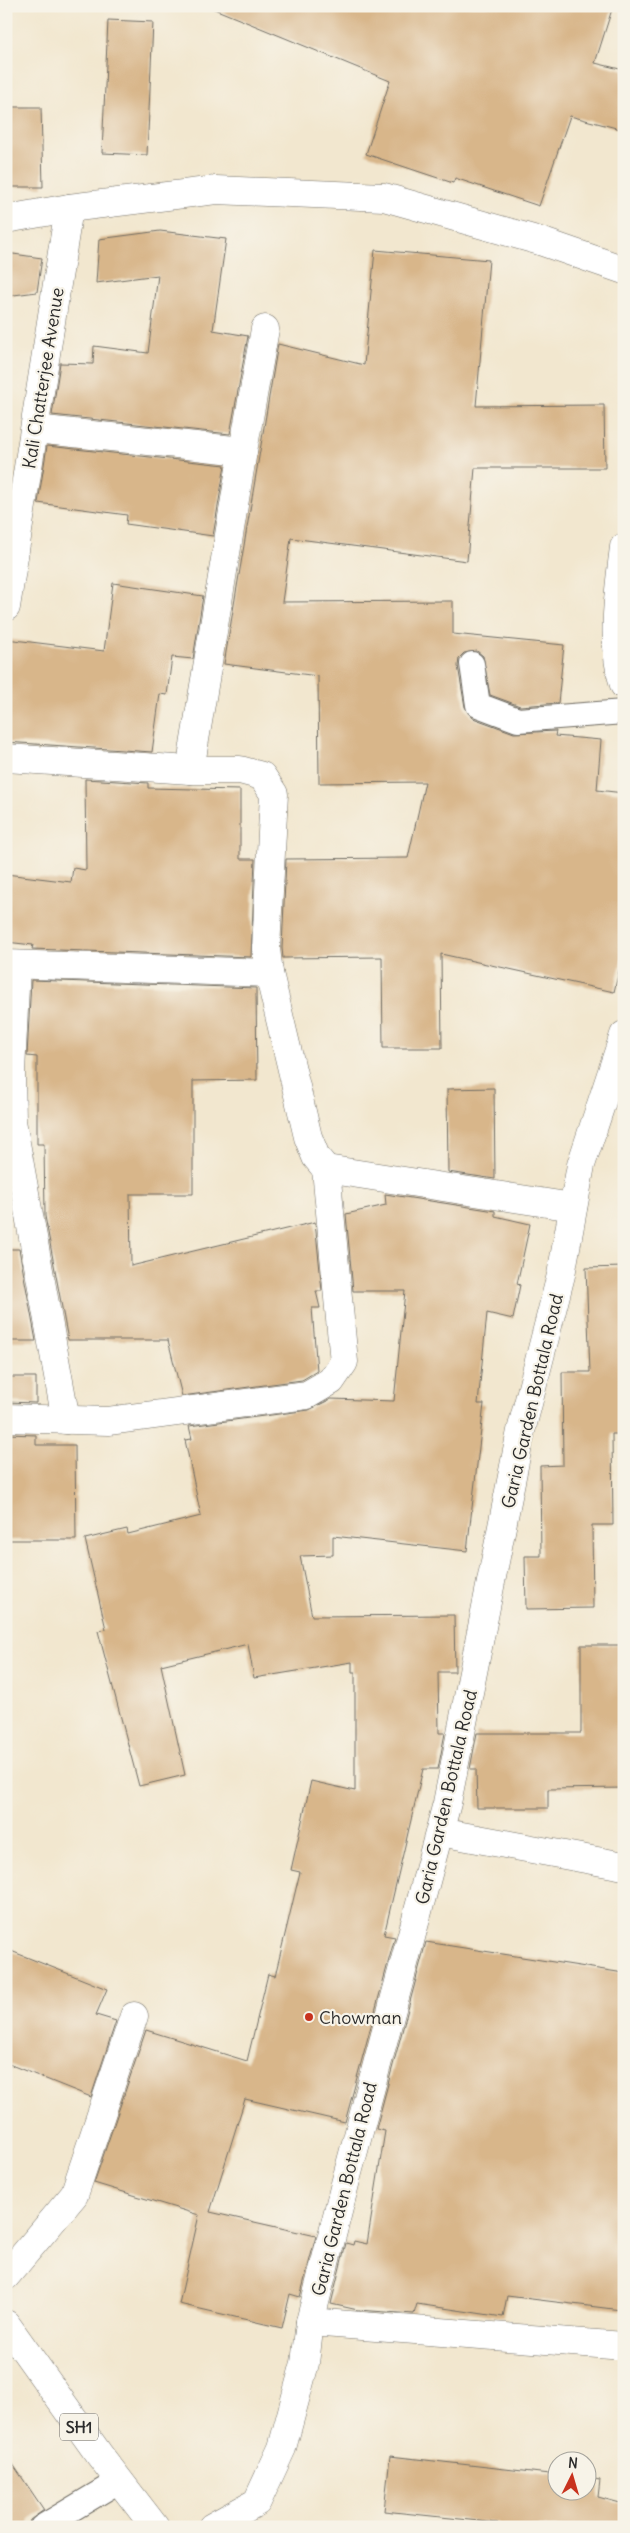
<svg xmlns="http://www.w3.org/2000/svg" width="630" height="2533" viewBox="0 0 630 2533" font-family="Delius,sans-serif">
<rect width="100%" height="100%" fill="#f7f3e8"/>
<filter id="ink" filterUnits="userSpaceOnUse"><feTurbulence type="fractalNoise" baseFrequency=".02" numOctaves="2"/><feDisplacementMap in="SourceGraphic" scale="10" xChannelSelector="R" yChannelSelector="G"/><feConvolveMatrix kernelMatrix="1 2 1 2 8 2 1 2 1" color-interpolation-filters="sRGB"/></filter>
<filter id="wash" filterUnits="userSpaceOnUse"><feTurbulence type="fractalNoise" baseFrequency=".0096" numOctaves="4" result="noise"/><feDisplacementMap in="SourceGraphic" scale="20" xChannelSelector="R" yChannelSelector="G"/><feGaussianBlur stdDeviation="1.12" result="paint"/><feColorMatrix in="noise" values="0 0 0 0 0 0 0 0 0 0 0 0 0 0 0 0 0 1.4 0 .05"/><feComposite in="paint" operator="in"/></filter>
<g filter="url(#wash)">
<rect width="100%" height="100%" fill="#f2e7cf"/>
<g id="blocks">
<!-- building -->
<g fill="#d8b68a">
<polygon points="207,6 613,6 595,63 624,70 624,130 570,116 539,206 455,178 453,183 366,154 390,81"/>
<polygon points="108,20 153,22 147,155 102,153"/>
<polygon points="6,107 41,107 43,187 6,187"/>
<polygon points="160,231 226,239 213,330 248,336 230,434 52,415 60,363 93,364 94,346 148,353 158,275 96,283 99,239"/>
<polygon points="375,250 489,260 476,406 604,405 605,468 475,468 467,561 291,538 282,602 453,601 453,634 564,645 558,703 520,706 490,695 483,656 477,651 464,653 459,658 458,666 465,707 473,718 514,733 556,731 555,736 601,740 597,790 624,793 624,950 614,992 441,954 442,1048 383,1048 382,957 283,958 282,948 286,859 408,858 425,782 319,783 318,676 224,664 278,344 364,365"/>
<polygon points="6,253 42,258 37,292 6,296"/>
<polygon points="47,446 225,465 213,536 126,524 127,515 38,503"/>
<polygon points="113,583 203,596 193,659 172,657 167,695 160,694 152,752 6,742 6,639 104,651"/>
<polygon points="85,779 148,783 148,788 240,790 240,859 255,859 251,957 32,949 33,945 6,942 6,874 71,882 73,868 86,870"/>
<polygon points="31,980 256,988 257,1080 193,1081 193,1194 130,1194 131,1266 315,1222 322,1291 316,1291 320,1308 312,1308 317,1371 302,1380 182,1396 168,1340 68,1340 45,1216 44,1144 37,1144 37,1057 27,1056"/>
<polygon points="494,1088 495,1179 448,1172 447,1089"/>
<polygon points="385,1194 495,1211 495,1216 530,1224 517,1284 520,1285 513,1319 487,1313 478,1404 484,1404 467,1551 333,1536 333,1555 300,1556 312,1616 454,1615 455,1672 438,1672 439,1733 445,1733 438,1769 423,1769 384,1935 395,1937 345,2122 245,2099 210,2212 316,2236 300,2297 290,2294 282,2328 179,2304 199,2215 94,2183 146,2030 247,2061 268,1974 275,1976 300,1872 291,1870 311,1781 355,1791 355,1672 352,1672 352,1662 254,1678 248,1644 161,1665 185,1775 139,1786 98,1631 106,1629 85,1539 127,1529 128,1534 201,1516 185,1440 192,1439 189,1426 309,1410 331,1399 394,1401 405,1291 353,1291 346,1214 386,1205"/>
<polygon points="6,1249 19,1249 36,1341 6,1341"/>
<polygon points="624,1267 624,1434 612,1434 613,1525 592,1525 593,1608 526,1609 525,1556 541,1556 540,1466 563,1465 562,1372 590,1372 586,1268"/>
<polygon points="6,1377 36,1377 36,1403 6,1402"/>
<polygon points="6,1434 36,1435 36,1445 75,1445 76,1540 6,1540"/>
<polygon points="581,1645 624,1645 624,1788 548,1789 548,1808 477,1808 476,1769 470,1769 477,1733 581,1733"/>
<polygon points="426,1942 624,1973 624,2288 621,2310 507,2296 503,2317 417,2304 414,2314 358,2310 331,2304 346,2243 353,2245 354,2241 367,2244 385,2131 376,2129"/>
<polygon points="6,1949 107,1989 96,2015 116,2021 91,2097 6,2063"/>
<polygon points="6,2454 44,2510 30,2520 28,2527 6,2527"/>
<polygon points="390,2456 558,2475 558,2490 588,2490 588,2478 600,2480 598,2497 624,2504 624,2527 497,2527 498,2523 384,2511"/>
</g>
</g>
</g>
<g filter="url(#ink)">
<use href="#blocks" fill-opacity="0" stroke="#716d64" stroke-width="1"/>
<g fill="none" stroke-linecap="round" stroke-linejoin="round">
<defs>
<g id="service">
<polyline points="472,664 478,705 518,720 624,712"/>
<polyline points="42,2527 119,2481"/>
</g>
<g id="minor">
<polyline points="6,219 69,208 216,190 384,197 540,241 624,270"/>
<polyline points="35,429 243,451 190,770"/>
<polyline points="243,451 265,329"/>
<polyline points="6,607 69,208"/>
<polyline points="6,758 190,770 240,770 262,776 274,794 266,949 269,973 308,1137 316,1157 326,1169"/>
<polyline points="6,964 269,973"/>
<polyline points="16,965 11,1073 12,1121 66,1420"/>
<polyline points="6,1418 108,1421 307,1395 331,1381 344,1362 326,1169 573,1207"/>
<polyline points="440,1832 624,1866"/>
<polyline points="6,2276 74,2195 134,2016"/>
<polyline points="310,2322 624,2346"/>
</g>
<g id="tertiary">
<path d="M624,547C619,590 610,644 624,685"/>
<polyline points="212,2527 257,2502 282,2448 305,2363 310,2322 345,2184 447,1803 521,1431 561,1275 581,1165 624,1035"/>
</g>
<polyline id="primary" points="6,2324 98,2453 155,2527"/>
</defs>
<!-- service casing -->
<use href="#service" stroke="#716d64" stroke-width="26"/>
<!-- minor casing -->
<use href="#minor" stroke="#716d64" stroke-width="29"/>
<!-- tertiary casing -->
<use href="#tertiary" stroke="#716d64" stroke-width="29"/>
<!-- primary casing -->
<use href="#primary" stroke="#716d64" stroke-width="29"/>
<!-- service -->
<use href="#service" stroke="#fff" stroke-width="24"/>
<!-- minor -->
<use href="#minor" stroke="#fff" stroke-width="28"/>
<!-- tertiary -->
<use href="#tertiary" stroke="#fff" stroke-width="28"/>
<!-- primary -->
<use href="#primary" stroke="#fff" stroke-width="28"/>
</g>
</g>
<!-- markers -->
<circle fill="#c8321e" stroke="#f7f3e8" stroke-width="2" cx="309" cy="2017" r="5"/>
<g text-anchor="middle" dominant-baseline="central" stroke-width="4.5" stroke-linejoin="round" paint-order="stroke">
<!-- shield labels -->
<rect fill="#f7f3e8" stroke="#686764" stroke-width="1" x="60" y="2413.5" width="38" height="27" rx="4"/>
<g font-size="16" font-weight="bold" fill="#2b2b2b">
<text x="79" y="2427">SH1</text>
</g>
<!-- street labels -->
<g font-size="18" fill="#2b2b2b" stroke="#f7f3e8">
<text transform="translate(43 378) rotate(-81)">Kali Chatterjee Avenue</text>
<text transform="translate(532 1401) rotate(-77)">Garia Garden Bottala Road</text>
<text transform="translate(446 1797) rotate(-77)">Garia Garden Bottala Road</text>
<text transform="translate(344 2189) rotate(-76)">Garia Garden Bottala Road</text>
</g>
<!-- poi labels -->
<g font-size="18" fill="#2b2b2b" stroke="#f7f3e8" text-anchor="start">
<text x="319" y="2017">Chowman</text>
</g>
</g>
<!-- margin -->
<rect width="630" height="2533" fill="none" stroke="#f7f3e8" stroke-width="25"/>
<!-- north arrow -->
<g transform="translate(572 2476) rotate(5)"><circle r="24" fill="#f7f3e8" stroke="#a5a39c"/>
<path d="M0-4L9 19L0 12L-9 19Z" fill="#c8321e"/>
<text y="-8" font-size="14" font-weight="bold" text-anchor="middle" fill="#2b2b2b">N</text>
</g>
</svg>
